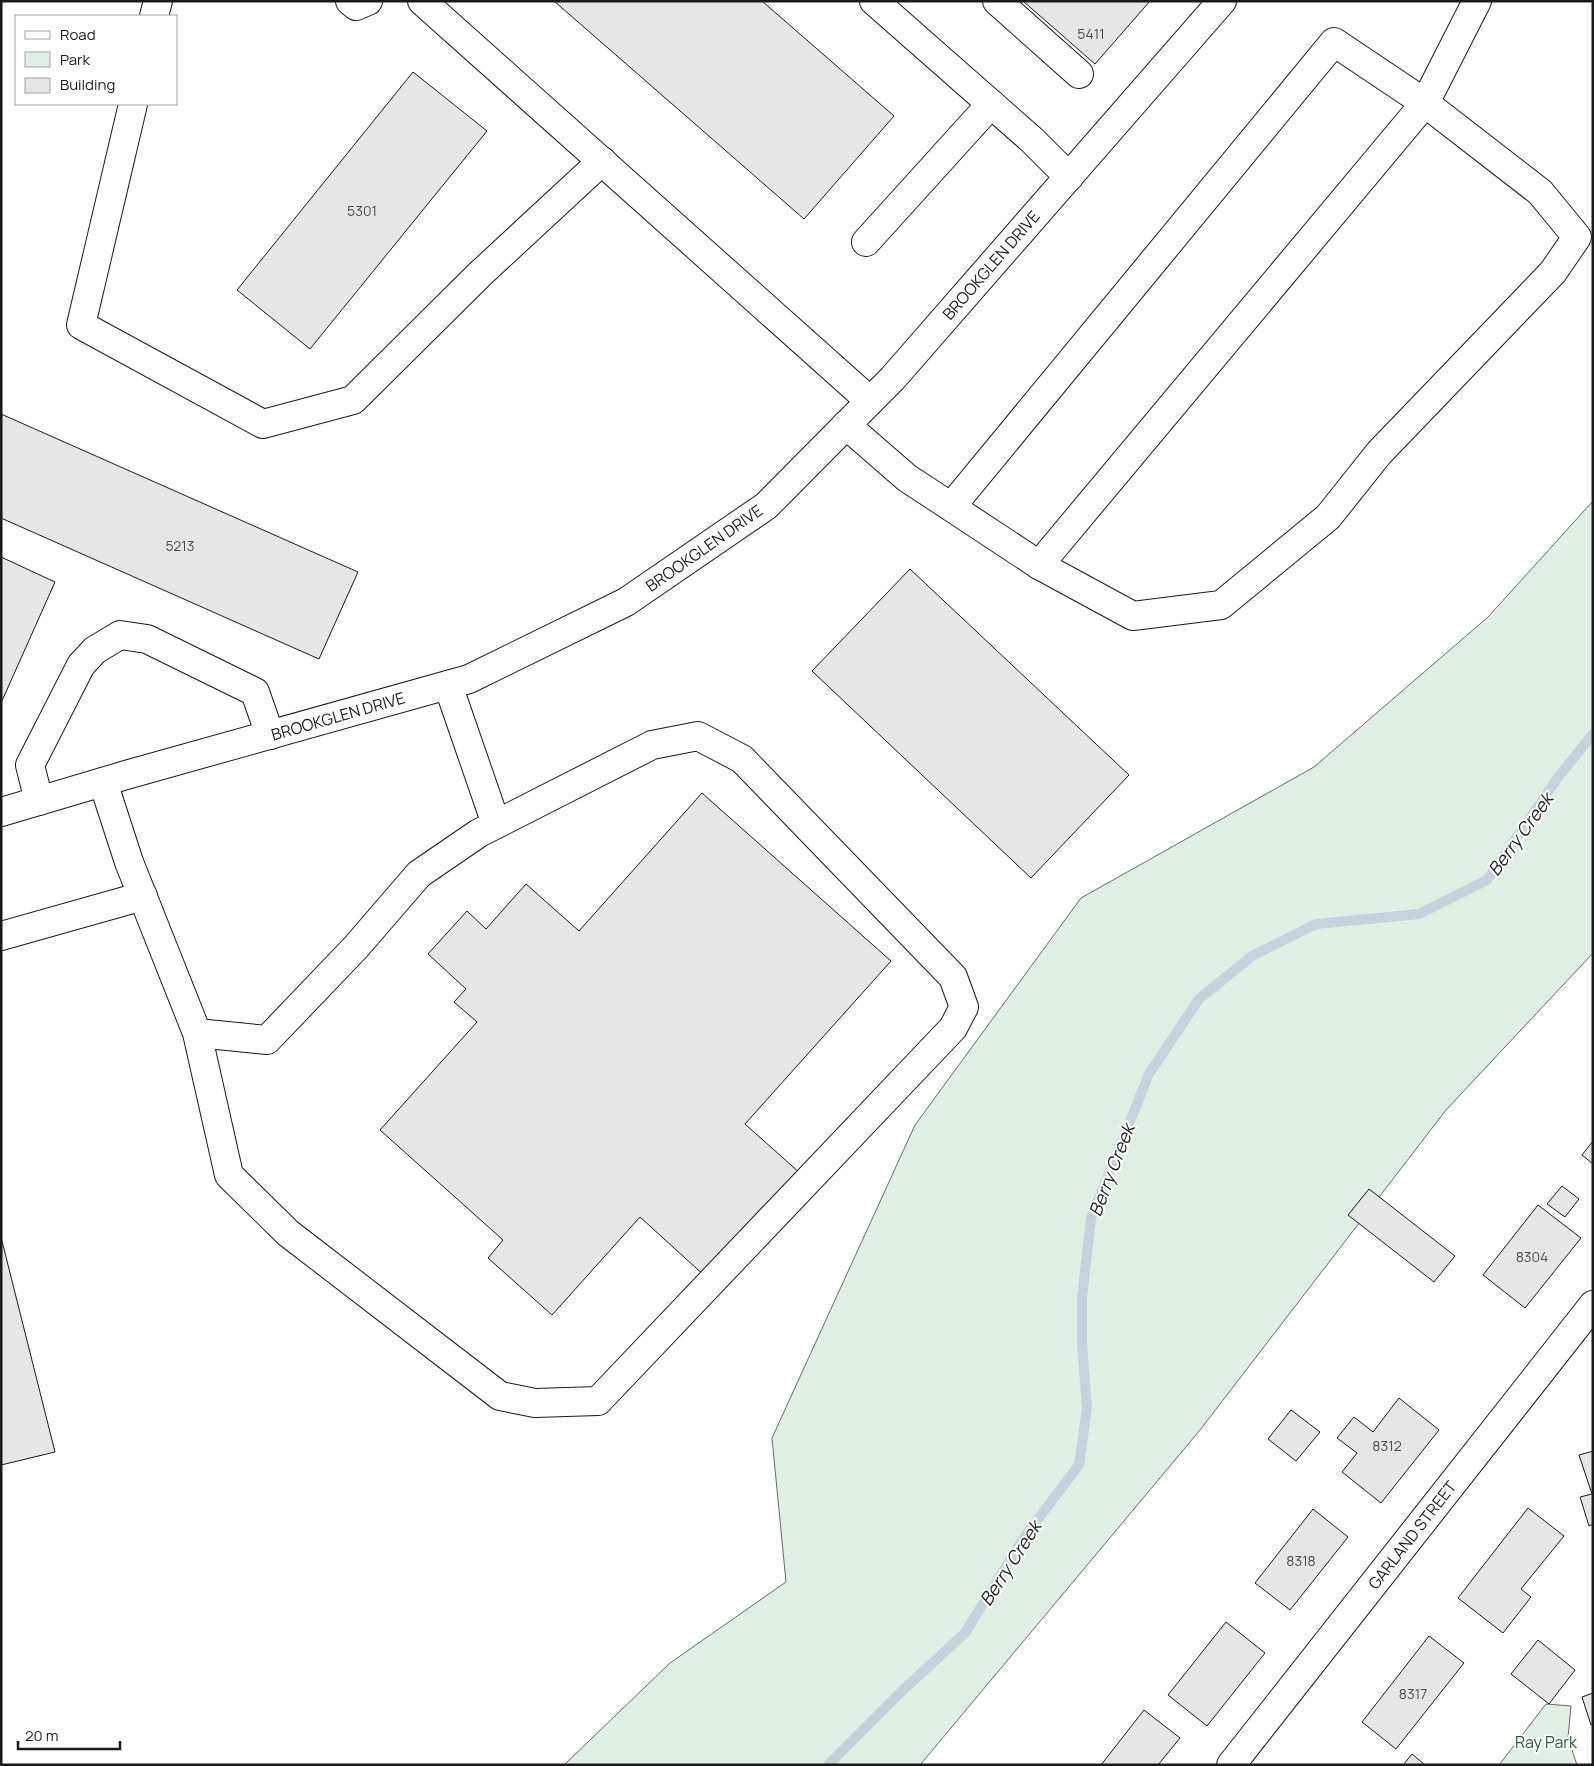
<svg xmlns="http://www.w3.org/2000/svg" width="1594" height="1766" viewBox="0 0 1594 1766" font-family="Manrope,sans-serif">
<rect width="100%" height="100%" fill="#fff"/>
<!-- green -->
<g fill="#e0efe3" stroke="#6a6a6a">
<polygon points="1593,501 1593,953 1446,1110 1200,1430 920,1765 564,1765 670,1663 786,1582 772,1438 915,1125 1081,898 1314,767 1488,617"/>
<polygon points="1546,1704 1571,1706 1568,1738 1577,1765 1499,1765"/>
</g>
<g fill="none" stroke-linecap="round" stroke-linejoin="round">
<!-- stream -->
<polyline stroke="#c6d2dc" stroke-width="10" points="828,1765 903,1690 965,1633 1025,1536 1079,1465 1087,1408 1082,1343 1082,1298 1091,1218 1149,1074 1199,999 1252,956 1316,924 1419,914 1487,880 1559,776 1593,734"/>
</g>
<!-- building -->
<g fill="#e6e6e6" stroke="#1a1a1a">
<polygon points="554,1 762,1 894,116 804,219"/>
<polygon points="1023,1 1150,1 1095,64"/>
<polygon points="413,72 487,131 310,349 237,290"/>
<polygon points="1,414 358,572 319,659 1,518"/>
<polygon points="1,557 55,582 1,703"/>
<polygon points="910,569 1129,775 1031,878 812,671"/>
<polygon points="702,793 891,961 745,1124 801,1174 707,1278 640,1217 552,1315 488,1258 503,1240 380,1130 477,1022 454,1002 466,989 428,954 467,911 486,929 526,884 579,931"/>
<polygon points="1593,1141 1593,1164 1582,1155"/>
<polygon points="1562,1186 1579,1199 1565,1217 1547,1204"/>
<polygon points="1369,1189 1455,1256 1434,1282 1348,1215"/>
<polygon points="1538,1205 1581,1238 1525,1308 1483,1275"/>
<polygon points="1,1237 55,1452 1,1465"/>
<polygon points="1399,1398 1439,1430 1381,1503 1342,1472 1357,1453 1337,1438 1354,1417 1373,1432"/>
<polygon points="1291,1410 1320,1432 1296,1461 1268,1439"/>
<polygon points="1593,1451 1593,1524 1589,1526 1580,1497 1592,1494 1579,1455"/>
<polygon points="1528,1508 1564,1536 1521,1589 1531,1597 1503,1633 1458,1598"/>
<polygon points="1313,1509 1348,1537 1290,1610 1255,1583"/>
<polygon points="1226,1622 1265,1653 1207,1726 1168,1695"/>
<polygon points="1429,1636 1464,1663 1396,1749 1362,1722"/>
<polygon points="1538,1640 1575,1670 1549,1704 1511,1674"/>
<polygon points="1593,1693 1593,1724 1591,1725 1582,1697"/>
<polygon points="1144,1710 1180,1738 1158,1765 1101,1765"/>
<polygon points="1412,1754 1425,1765 1403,1765"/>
</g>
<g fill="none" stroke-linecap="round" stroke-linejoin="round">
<defs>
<g id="minor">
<polyline points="350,1 356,6 368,1"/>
<polyline points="422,1 870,401"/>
<polyline points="874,1 1032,140 1069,177"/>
<polyline points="997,1 1079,74"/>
<polyline points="154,16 158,1"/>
<polyline points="133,104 81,325 263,424 353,400 480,274 602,161"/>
<polyline points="866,242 991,104"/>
<polyline points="846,425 907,478 936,497 1039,565 1133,616 1221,605 1328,517 1379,453 1553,272 1577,237 1540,192 1425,103 1334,42 951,507"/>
<polyline points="1039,565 1425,103 1477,1"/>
<polyline points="448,685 496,824"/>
<polyline points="103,782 129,862 197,1033 267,1040 356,947 419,874 479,833 652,745 698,736 742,759 953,977 964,1007 953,1028 598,1401 535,1403 500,1396 288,1233 229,1175 197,1033"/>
<polyline points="39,801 30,765 81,665 95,650 120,635 147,639 255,692 270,735"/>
<polyline points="1,812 126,775 469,679 626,602 766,506 893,378 1222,1"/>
<polyline points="1,936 143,896"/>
<polyline points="1231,1765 1593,1305"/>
</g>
</defs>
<!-- minor casing -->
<use href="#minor" stroke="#1a1a1a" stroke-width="30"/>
<!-- minor -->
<use href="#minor" stroke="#fff" stroke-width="28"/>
</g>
<g text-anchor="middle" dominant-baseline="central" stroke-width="4" stroke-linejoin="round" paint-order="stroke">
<!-- number labels -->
<g font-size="14" fill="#4d4d4d">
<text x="1091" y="33">5411</text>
<text x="362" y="210">5301</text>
<text x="180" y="545">5213</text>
<text x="1532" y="1256">8304</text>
<text x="1387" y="1445">8312</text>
<text x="1301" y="1560">8318</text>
<text x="1413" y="1693">8317</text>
</g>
<!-- street labels -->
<g font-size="16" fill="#1a1a1a" stroke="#fff">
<text transform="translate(991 265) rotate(-49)">BROOKGLEN DRIVE</text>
<text transform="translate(704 548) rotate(-35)">BROOKGLEN DRIVE</text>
<text transform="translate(338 716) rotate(-16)">BROOKGLEN DRIVE</text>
<text transform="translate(1412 1535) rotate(-52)">GARLAND STREET</text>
</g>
<!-- park labels -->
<g font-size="16" fill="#2b5a34" stroke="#fff">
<text x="1546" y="1742">Ray Park</text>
</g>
<!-- water labels -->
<g font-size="18" font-style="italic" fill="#1a1a1a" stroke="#fff">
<text transform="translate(1520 834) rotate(-54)">Berry Creek</text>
<text transform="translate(1111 1170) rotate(-69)">Berry Creek</text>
<text transform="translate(1010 1563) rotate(-57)">Berry Creek</text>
</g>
</g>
<!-- border -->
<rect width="1594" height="1766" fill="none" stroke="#1a1a1a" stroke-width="5"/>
<!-- legend -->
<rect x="15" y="15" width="162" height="90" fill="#ffffff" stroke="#a3a3a3"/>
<rect x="25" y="31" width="25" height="8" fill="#ffffff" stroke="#a3a3a3"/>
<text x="60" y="40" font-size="15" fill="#1a1a1a">Road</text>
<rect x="25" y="52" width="25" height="15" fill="#e0efe3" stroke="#a3a3a3"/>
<text x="60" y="65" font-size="15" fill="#1a1a1a">Park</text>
<rect x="25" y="78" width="25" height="15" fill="#e6e6e6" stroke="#a3a3a3"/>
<text x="60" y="90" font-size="15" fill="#1a1a1a">Building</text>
<!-- scale -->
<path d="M18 1741v8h102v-8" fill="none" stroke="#1a1a1a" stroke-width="2.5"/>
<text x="25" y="1741" font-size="15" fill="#1a1a1a" stroke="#ffffff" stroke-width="4" paint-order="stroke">20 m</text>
</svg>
